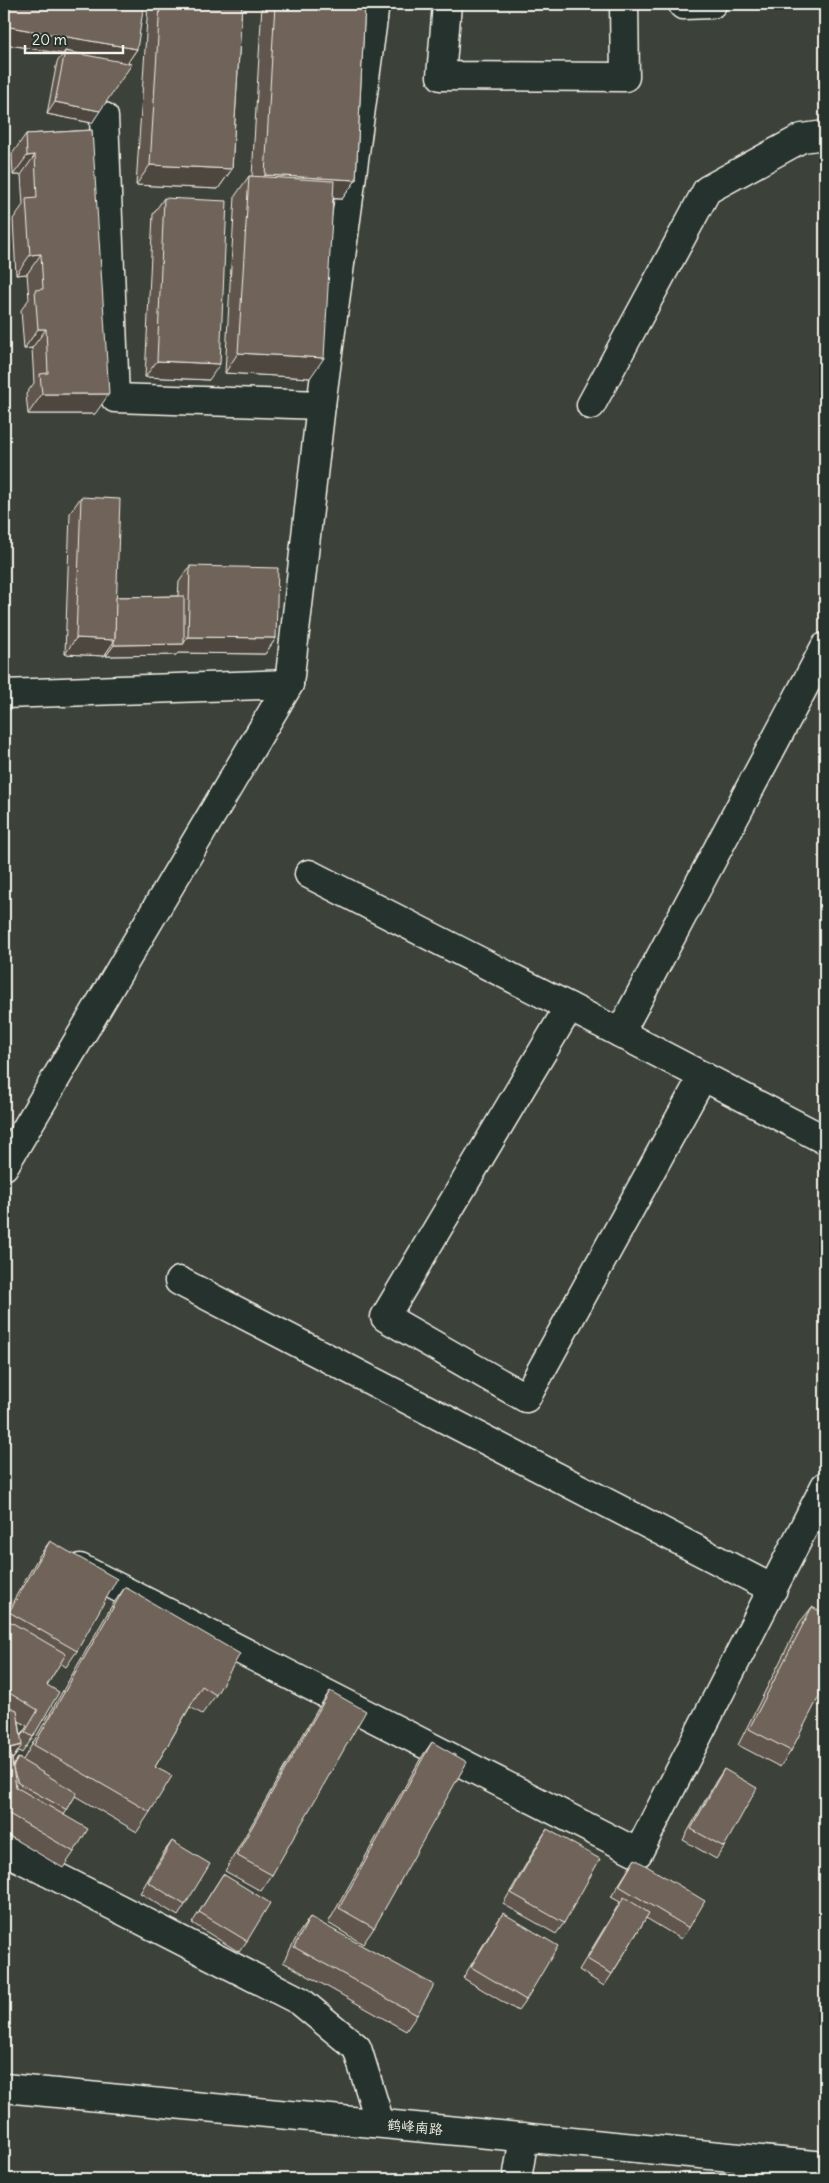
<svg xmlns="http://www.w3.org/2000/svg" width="829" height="2183" viewBox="0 0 829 2183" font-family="Delius,'LXGW WenKai TC',sans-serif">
<rect width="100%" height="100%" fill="#3c423a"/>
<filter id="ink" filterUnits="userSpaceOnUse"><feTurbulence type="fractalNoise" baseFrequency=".02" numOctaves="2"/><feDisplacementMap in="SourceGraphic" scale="10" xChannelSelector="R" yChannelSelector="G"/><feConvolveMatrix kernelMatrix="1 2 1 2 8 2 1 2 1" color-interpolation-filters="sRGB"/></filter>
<g filter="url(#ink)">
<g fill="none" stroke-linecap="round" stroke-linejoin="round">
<defs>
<g id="street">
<polyline points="447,4 441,76 625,77 624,4"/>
<polyline points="683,4 683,5 712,4"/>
<polyline points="104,117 115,398 321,405"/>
<polyline points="591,405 707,190 802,138 825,135"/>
<polyline points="825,647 620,1033 825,1140"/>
<polyline points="4,694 289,684 321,405 375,4"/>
<polyline points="309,874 620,1033"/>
<polyline points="569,1007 385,1317 526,1398 703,1076"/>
<polyline points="4,1166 289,684"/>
<polyline points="179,1281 773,1589"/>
<polyline points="80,1568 638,1853 825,1486"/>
<polyline points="4,1850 300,2001 357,2048 380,2123"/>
<polyline points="517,2179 524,2137"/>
</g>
<polyline id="secondary" points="4,2088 825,2166"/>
</defs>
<!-- street casing -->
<use href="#street" stroke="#f4f1e8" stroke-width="31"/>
<!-- secondary casing -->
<use href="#secondary" stroke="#f4f1e8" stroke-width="31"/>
<!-- street -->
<use href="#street" stroke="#26332d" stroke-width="28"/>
<!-- secondary -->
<use href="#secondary" stroke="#26332d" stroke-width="28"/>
</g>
<!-- wall -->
<g fill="#60564d" stroke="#f4f1e8" fill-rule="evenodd">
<polygon points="148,4 242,4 232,169 218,189 136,185"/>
<polygon points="262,4 365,4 356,180 342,199 333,199 310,378 225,373 235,196 249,176 252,177"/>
<polygon points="4,44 137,49 127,63 92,123 47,114 57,62 63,54"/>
<polygon points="92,130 95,414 28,414 26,394 34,383 32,348 24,349 21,310 29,299 27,274 16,275 13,219 23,205 21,175 13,175 12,154 26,134"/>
<polygon points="164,198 209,380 145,377 153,214"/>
<polygon points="81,497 116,597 178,596 179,582 190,566 276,638 265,654 178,653 176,655 106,656 106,652 104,656 65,654 70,513"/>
<path d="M50,1541L77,1651L66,1667L60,1663L47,1685L33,1737L22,1753L19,1751L12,1760L13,1766L18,1758L23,1760L111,1607L125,1587L216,1695L202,1714L190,1707L155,1767L150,1812L137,1832L75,1796L64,1815L74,1852L63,1868L4,1833V1617L39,1556ZM19,1721L27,1726L21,1736Z"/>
<polygon points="812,1607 791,1751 780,1767 738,1745 800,1622"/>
<polygon points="330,1691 272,1875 261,1891 225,1871 319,1707"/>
<polygon points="432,1742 374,1928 363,1944 328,1923 421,1758"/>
<polygon points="724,1769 724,1847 716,1859 683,1840 716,1781"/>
<polygon points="547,1829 564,1923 556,1934 503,1904 540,1840"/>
<polygon points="172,1841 185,1905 178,1916 140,1893 164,1852"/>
<polygon points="635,1859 689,1928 681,1939 646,1918 612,1974 604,1986 579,1970 620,1902 611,1897 628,1870"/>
<polygon points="223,1874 247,1941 239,1952 192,1923"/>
<polygon points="503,1913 526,2000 518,2011 463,1978 496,1924"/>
<polygon points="310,1917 417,2015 406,2031 283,1962 299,1933"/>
</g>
<!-- shaded-wall -->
<g fill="#4e463f" stroke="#f4f1e8">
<polygon points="4,26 137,49 126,65 65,51 63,54 4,44"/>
<polygon points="55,102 100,111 92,123 47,114"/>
<polygon points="35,155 21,175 13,175 27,156"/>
<polygon points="150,165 232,169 218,189 136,185"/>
<polygon points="265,175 356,180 342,199 251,195"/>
<polygon points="41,254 27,274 16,275 30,255"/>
<polygon points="38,329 46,329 32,348 24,349"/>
<polygon points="238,353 324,358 310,378 225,373"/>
<polygon points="157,361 220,364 209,380 145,377"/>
<polygon points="42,394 109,394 95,414 28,414"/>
<polygon points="188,637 276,638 265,654 178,653 176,655 106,656 114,645 183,644"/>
<polygon points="76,638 115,640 104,656 65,654"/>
<polygon points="22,1745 11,1761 10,1748"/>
</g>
<!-- building -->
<g fill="#70645a" stroke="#f4f1e8">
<polygon points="4,4 144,4 137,49 4,26"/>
<polygon points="160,4 242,4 232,169 150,165"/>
<polygon points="275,4 365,4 356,180 265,175"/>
<polygon points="65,51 132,64 100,111 55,102"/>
<polygon points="92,130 109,394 42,394 40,374 48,373 46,329 38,329 35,290 43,289 41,254 30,255 26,199 37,198 35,155 27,156 26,134"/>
<polygon points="249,176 334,181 324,358 238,353"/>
<polygon points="164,198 227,201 220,364 157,361"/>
<polygon points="81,497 120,499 115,640 76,638"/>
<polygon points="190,566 278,568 276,638 188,637"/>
<polygon points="184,596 184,644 114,645 114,641 115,640 116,597"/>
<polygon points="50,1541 117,1579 77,1651 9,1612"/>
<polygon points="125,1587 240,1654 216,1695 202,1686 155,1767 172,1776 150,1812 34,1745"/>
<polygon points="812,1607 825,1614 825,1685 791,1751 749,1729"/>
<polygon points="4,1618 66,1654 47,1685 59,1692 33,1737 25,1732 38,1710 4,1690"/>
<polygon points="330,1691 366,1711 272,1875 236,1855"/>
<polygon points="4,1705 17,1710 22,1745 10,1748 16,1787 88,1829 74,1852 4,1811"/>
<polygon points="432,1742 467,1762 374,1928 339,1908"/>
<polygon points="18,1758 77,1793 67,1810 18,1783 14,1772 13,1767"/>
<polygon points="724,1769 757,1788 724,1847 691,1829"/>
<polygon points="547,1829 600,1859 564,1923 511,1893"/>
<polygon points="172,1841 210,1864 185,1905 148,1882"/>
<polygon points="635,1859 705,1901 689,1928 619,1886"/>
<polygon points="223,1874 270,1903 247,1941 199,1912"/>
<polygon points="624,1897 649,1913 612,1974 587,1959"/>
<polygon points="503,1913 558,1946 526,2000 471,1967"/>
<polygon points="310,1917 434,1985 417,2015 294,1947"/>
</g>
</g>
<g text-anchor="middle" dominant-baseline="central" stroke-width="4" stroke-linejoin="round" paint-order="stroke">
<!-- street labels -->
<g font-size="14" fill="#f4f1e8" stroke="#26332d">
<text transform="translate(415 2127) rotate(5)">鹤峰南路</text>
</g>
</g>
<!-- margin -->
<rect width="829" height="2183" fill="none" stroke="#26332d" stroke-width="20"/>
<rect x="10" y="10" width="809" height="2163" fill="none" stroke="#f4f1e8" stroke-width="2" filter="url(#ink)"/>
<!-- scale -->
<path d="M25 45v8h98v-8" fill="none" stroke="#f4f1e8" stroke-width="2.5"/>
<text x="32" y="45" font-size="15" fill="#f4f1e8" stroke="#26332d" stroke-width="4" paint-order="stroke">20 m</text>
</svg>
